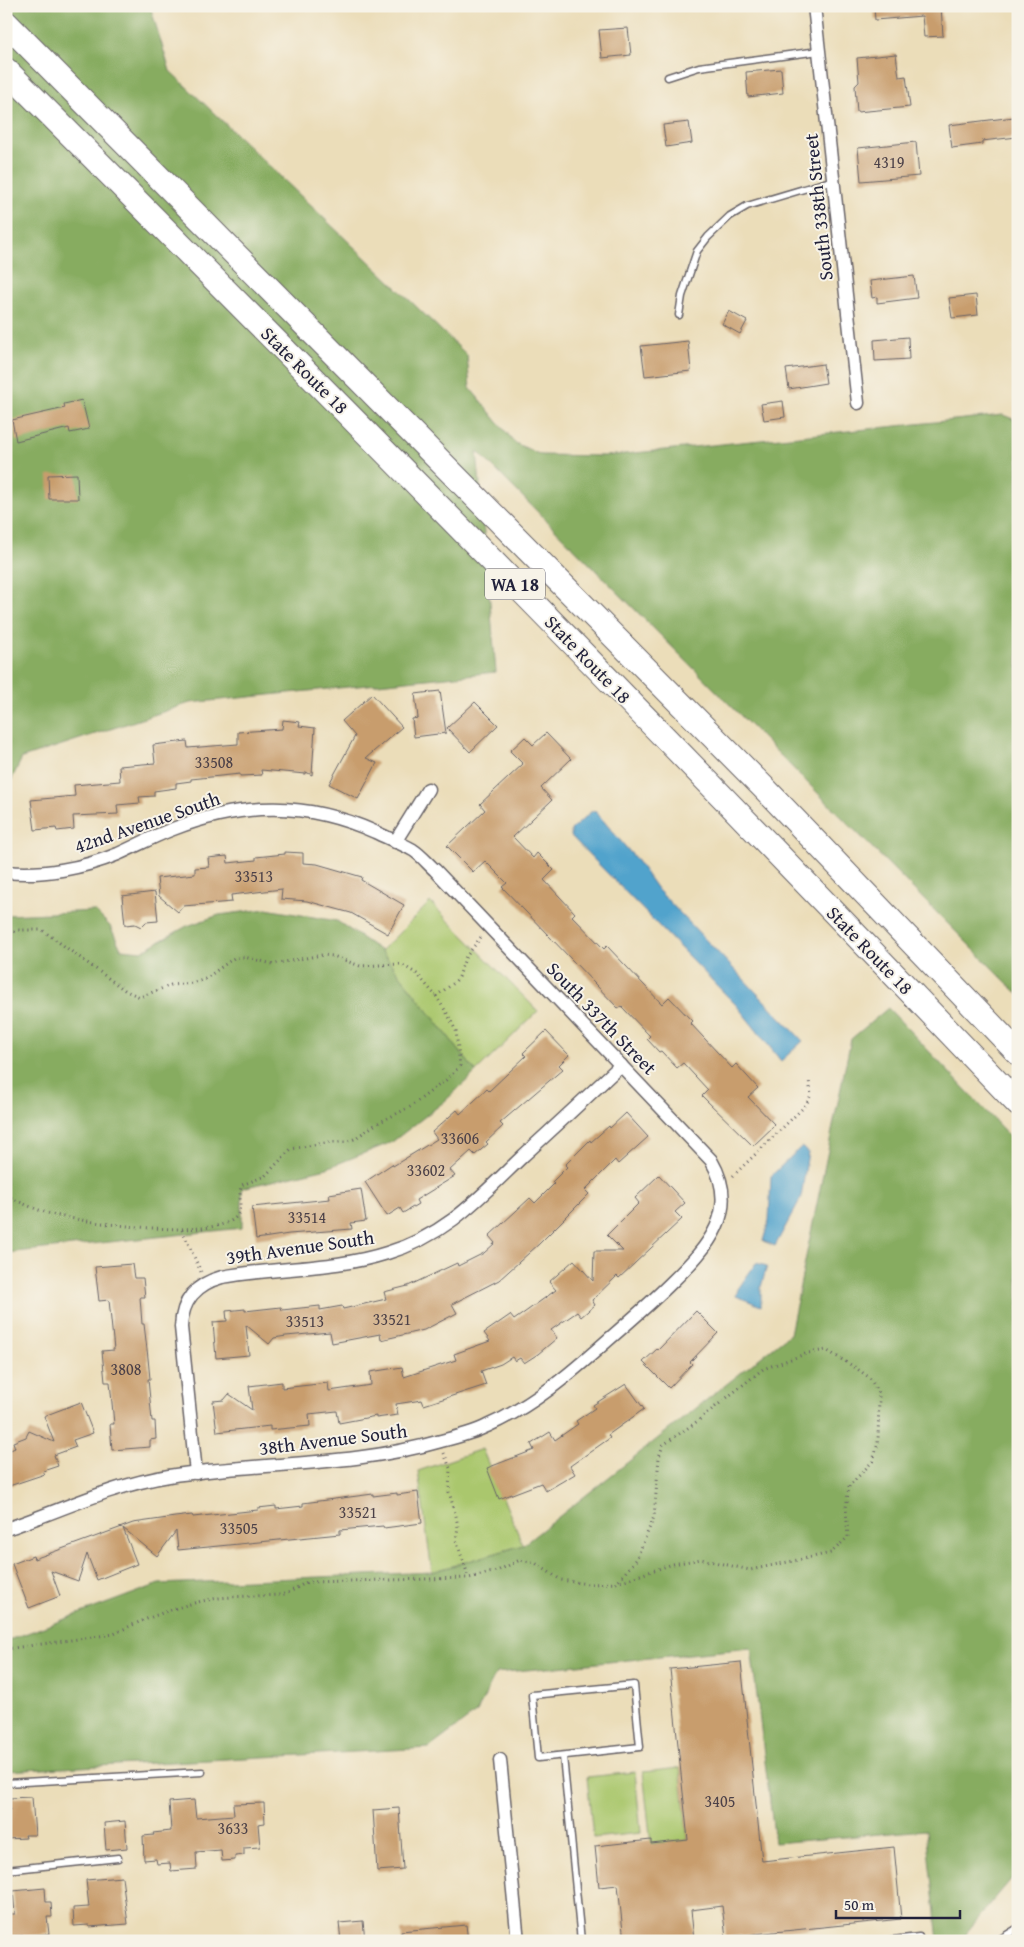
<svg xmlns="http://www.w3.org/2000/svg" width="1024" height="1947" viewBox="0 0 1024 1947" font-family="'Gentium Book Plus',serif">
<rect width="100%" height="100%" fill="#f7f3e8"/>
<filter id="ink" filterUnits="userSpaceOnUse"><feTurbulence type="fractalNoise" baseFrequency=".02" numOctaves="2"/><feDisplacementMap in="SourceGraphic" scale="10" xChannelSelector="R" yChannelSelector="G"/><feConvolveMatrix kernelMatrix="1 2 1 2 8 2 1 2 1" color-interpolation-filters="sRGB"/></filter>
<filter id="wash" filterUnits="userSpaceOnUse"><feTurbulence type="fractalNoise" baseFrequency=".0096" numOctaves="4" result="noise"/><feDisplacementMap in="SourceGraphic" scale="20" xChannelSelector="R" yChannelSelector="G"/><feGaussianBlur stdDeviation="1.12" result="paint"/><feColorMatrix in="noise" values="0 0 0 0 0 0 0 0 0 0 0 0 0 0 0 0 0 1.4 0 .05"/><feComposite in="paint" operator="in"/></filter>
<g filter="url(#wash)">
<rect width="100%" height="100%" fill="#ebddb9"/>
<!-- green -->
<g fill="#aac76d" stroke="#667454">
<polygon points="430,902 538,1011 476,1072 381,951"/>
<polygon points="482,1449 523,1545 432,1572 418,1471"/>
<polygon points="680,1768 688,1840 651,1844 643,1772"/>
<polygon points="635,1772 641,1833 593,1838 587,1777"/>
</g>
<!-- forest -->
<g fill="#87ac60" stroke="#54674e">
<polygon points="6,6 150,6 170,71 467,355 470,388 515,443 541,455 606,456 1003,415 1018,421 1018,994 477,451 496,672 190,703 22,758 6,791"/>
<polygon points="266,909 337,921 381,951 476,1072 445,1101 392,1142 327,1168 242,1188 242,1228 6,1253 6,915 95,911 110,926 121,949 142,951 187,926 219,915"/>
<polygon points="888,1008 1018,1145 1018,1871 966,1933 967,1941 938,1941 926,1830 775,1843 751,1648 496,1673 477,1712 429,1748 6,1771 6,1641 159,1584 432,1572 523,1545 790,1334 851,1039"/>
</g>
<!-- water -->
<g fill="#51a3cc" stroke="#3a6284">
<polygon points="592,811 596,812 635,858 657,889 803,1041 781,1061 737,1006 571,836 571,830"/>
<polygon points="801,1147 808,1152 801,1198 775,1246 763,1241 769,1220 771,1176"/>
<polygon points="756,1263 767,1266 761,1287 761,1306 736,1296 738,1289"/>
</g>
<g id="blocks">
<!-- building -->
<g fill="#c89d6d">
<polygon points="874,6 941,6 943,36 924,37 922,16 875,20"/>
<polygon points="628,28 631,55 602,58 599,30"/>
<polygon points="896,54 899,77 906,76 910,107 857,112 855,86 859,82 857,58"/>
<polygon points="781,69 783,93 748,97 746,72"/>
<polygon points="1014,117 1017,137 982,141 982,144 952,148 949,125"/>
<polygon points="689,122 692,143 666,147 663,125"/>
<polygon points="916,142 919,176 861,181 858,148"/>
<polygon points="914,276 917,298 877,303 877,297 872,298 870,281"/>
<polygon points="976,295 978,315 952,318 949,298"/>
<polygon points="729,311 747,321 740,334 722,324"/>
<polygon points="908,337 909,359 875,361 874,340"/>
<polygon points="688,341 691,371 645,376 641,346"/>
<polygon points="823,364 826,383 789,389 786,369"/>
<polygon points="82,400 89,429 70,433 69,428 16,441 12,420 65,408 64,404"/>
<polygon points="783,401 785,417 764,420 761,404"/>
<polygon points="77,474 78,499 49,499 48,475"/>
<polygon points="440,691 446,733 414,737 412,719 418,718 415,694"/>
<polygon points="372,694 402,727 366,758 377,763 358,799 329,784 355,736 342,721"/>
<polygon points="475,702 498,725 470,752 447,728"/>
<polygon points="283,720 300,722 299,726 315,728 312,775 306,772 306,774 261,770 262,775 240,776 240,774 191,779 191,781 176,783 176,788 154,791 154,796 139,797 140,803 117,805 118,814 73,816 74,829 57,831 56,828 35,830 31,800 75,796 74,785 120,781 119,766 155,763 153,745 187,741 188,748 238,744 238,732 282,729"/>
<polygon points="546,733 571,759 541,788 552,800 513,837 533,858 537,853 554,870 544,880 575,913 572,916 604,949 607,946 662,1004 669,997 692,1021 690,1023 732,1068 736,1064 758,1088 748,1097 775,1125 753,1146 702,1096 708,1090 683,1063 677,1068 661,1051 659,1052 647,1039 650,1036 621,1006 618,1008 502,887 507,883 485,861 473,872 447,846 485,810 480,804 523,764 510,751 525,737 533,745"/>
<polygon points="285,852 303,853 303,863 317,864 362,877 361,880 404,905 388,934 351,913 307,901 281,899 282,889 231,895 232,902 183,906 178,912 159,896 157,878 195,874 195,868 209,867 208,858 227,856 228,863 256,860 256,857 285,854"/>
<polygon points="155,892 158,921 146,922 141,927 135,924 125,925 122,896"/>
<polygon points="546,1031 569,1055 559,1065 563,1069 500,1123 503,1126 486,1142 488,1144 475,1155 471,1151 450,1170 455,1176 416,1200 418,1204 403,1213 400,1208 387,1216 365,1182 392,1164 393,1166 437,1139 432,1132 457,1110 460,1114 487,1089 489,1091 526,1056 523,1053"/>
<polygon points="626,1113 648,1137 618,1164 615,1160 585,1190 589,1194 539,1244 499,1280 452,1304 457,1313 424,1330 381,1340 380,1334 332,1343 330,1332 286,1336 274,1338 269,1344 246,1325 249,1355 216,1358 213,1322 227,1321 226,1311 245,1309 245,1311 281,1307 282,1310 320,1306 320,1310 342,1306 343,1309 386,1299 384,1292 408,1286 457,1263 458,1266 484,1253 495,1243 489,1236 530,1198 535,1203 554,1184 552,1182 567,1167 565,1165 590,1140 591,1142 609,1126 610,1128"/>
<polygon points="659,1175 685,1203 675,1212 682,1219 635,1263 619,1278 617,1276 592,1300 595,1305 581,1317 577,1312 551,1330 557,1338 538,1354 524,1363 520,1358 515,1361 512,1357 501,1364 481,1371 486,1385 424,1405 422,1400 396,1404 398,1415 376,1418 376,1416 339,1423 337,1411 309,1414 310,1426 270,1430 270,1426 217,1432 213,1401 224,1400 229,1394 252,1410 249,1386 282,1382 282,1388 328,1383 329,1391 371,1385 370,1372 402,1367 404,1377 456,1360 454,1354 490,1341 484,1333 510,1315 514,1320 556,1290 549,1282 574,1260 593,1281 594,1251 623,1251 607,1235 639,1203 635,1198"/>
<polygon points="361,1189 366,1221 351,1223 352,1229 289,1234 256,1239 252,1207 330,1199 329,1194"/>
<polygon points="132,1264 134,1278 143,1278 145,1297 140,1297 142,1324 144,1324 148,1358 150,1379 148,1379 152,1421 155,1421 156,1439 150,1440 150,1447 112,1450 110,1424 114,1424 110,1382 105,1382 102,1351 114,1350 109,1300 99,1301 95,1267"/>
<polygon points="696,1311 718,1333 690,1362 692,1364 669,1388 643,1362 657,1349 658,1350"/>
<polygon points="626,1384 644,1409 608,1435 610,1438 570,1466 575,1474 546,1491 541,1483 499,1499 487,1468 534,1450 531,1444 550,1432 555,1440 578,1424 576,1421 595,1408 593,1405"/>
<polygon points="81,1402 93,1433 73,1440 76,1447 54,1455 58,1466 43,1471 45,1474 6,1487 6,1452 15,1448 13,1442 26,1437 29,1431 54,1442 44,1416"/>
<polygon points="418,1492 422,1523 384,1528 383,1526 340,1530 340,1534 178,1550 176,1531 157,1556 123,1528 137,1564 97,1580 87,1554 78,1581 51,1571 60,1596 29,1608 12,1564 33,1556 34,1559 133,1523 175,1517 192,1515 193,1517 258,1510 258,1508 276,1506 276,1509 303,1506 303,1503 373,1494 373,1496 397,1493 397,1495"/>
<polygon points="741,1662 762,1861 894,1847 901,1919 726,1937 722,1906 691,1910 694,1941 624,1941 618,1885 599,1887 595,1846 651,1840 651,1844 688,1840 670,1669"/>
<polygon points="32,1797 35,1835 25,1835 26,1838 6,1839 6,1810 10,1810 9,1798"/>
<polygon points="194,1800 196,1818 234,1815 233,1804 264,1803 265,1823 258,1824 260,1847 244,1848 244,1855 235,1856 235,1860 222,1861 221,1850 196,1852 197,1869 171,1871 170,1863 157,1864 156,1859 144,1860 143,1836 154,1835 153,1833 171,1831 169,1802"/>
<polygon points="399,1808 403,1869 377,1871 373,1810"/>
<polygon points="125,1821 127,1848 106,1850 104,1823"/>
<polygon points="122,1877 128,1924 89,1927 89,1925 74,1926 73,1908 89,1907 86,1880"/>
<polygon points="45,1888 46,1902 51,1902 52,1917 47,1917 49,1934 6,1937 6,1914 15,1914 13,1891"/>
<polygon points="363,1921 365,1941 341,1941 339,1923"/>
<polygon points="466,1925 468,1941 402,1941 401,1931"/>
</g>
</g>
</g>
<g filter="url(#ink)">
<use href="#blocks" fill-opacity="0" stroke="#686367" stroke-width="1"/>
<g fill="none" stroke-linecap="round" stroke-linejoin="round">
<defs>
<g id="service">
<polyline points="668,77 699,67 819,51"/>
<polyline points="679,315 682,296 697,251 708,237 730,216 747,206 834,180"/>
<polygon points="634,1685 640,1747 538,1758 532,1695"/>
<polyline points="563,1756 581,1941"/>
<polyline points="6,1783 202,1772"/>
<polyline points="6,1870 118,1858"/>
<polyline points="884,1941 919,1937 920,1941"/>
<polyline points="997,1941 1018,1928"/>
</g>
<g id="minor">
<polyline points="814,6 858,403"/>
<polyline points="395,842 428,789"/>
<path d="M6,872C42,876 84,868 118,854C136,846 154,836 173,829C243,802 306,801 375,832C387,838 401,843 413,850C421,855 428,864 435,870L711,1160C741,1211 708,1247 673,1281C652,1302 630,1321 608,1340C571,1373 533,1406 487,1426C473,1433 457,1437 441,1441C352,1467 259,1462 169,1476C112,1485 60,1511 6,1529"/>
<path d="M196,1473L181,1327C182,1300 196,1284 222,1277C276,1267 334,1270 387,1253C447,1235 480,1197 524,1155C557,1125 589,1095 621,1065"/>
<polyline points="500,1760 518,1941"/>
</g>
<g id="motorway">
<polyline points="6,23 767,791 1018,1053"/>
<path d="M6,70C347,411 685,755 1018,1104"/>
</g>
</defs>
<!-- service casing -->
<use href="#service" stroke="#686367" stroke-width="9"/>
<!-- minor casing -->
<use href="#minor" stroke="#686367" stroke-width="15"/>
<!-- motorway casing -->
<use href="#motorway" stroke="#686367" stroke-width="26"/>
<!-- path -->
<g stroke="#686367" stroke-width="3" stroke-dasharray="1 4" stroke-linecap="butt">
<path d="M6,938L17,930H42L126,991L140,997L171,985L194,983L205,979L234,958L244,957L273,964L322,955L333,956L360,966L401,964L417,974L436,996L448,1015L456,1031L460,1066L446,1080L410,1107L376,1124L354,1139L345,1142H330L291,1149L265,1176L242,1185C237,1195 244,1210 235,1218C211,1240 92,1223 59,1216C41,1212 23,1204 6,1195"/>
<polyline points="436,996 454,983 459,977 465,958 481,937"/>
<polyline points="733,1176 806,1105 811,1095 809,1080"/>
<polyline points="182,1230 201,1272"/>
<polyline points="444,1453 450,1468 449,1492 456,1516 458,1527 456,1540 469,1578"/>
<path d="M6,1649L114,1634C142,1619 188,1602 219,1598C239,1596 260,1596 281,1595L288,1593L307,1582L469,1578L497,1571L520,1560L535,1563L561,1580L588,1584L616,1583L673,1564L701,1559L750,1570L831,1553L848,1537L846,1508L849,1486L873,1461L878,1443L879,1395L870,1378L856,1368L826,1350L808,1353L763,1369L695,1423L663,1445L659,1457L654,1517L636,1560L616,1583"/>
</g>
<!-- service -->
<use href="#service" stroke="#fff" stroke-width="6"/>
<!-- minor -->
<use href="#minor" stroke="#fff" stroke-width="12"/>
<!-- motorway -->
<use href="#motorway" stroke="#fff" stroke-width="24"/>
</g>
</g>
<g text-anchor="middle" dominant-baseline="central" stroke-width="4" stroke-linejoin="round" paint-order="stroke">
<!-- number labels -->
<g font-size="16" fill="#4c4148">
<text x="889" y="162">4319</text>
<text x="214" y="762">33508</text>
<text x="254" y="876">33513</text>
<text x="460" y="1138">33606</text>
<text x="426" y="1170">33602</text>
<text x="307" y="1217">33514</text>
<text x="392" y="1319">33521</text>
<text x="305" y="1321">33513</text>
<text x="126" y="1369">3808</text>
<text x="358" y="1512">33521</text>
<text x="239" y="1528">33505</text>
<text x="720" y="1801">3405</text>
<text x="233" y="1828">3633</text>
</g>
<!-- shield labels -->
<rect fill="#f7f3e8" stroke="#62616f" stroke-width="1" x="485" y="568.5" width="60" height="31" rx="4"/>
<g font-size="18" font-weight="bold" fill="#22223b">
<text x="515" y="584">WA 18</text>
</g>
<!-- street labels -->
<g font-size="19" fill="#22223b" stroke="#f7f3e8">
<text transform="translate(818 207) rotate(-96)">South 338th Street</text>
<text transform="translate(305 370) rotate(45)">State Route 18</text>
<text transform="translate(588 659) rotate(46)">State Route 18</text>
<text transform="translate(147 822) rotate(-19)">42nd Avenue South</text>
<text transform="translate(870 950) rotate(46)">State Route 18</text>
<text transform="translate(602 1018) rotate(46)">South 337th Street</text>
<text transform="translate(300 1247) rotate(-8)">39th Avenue South</text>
<text transform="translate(333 1439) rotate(-7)">38th Avenue South</text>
</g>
</g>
<!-- margin -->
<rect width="1024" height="1947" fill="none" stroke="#f7f3e8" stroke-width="25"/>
<!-- scale -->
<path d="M836 1910v8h124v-8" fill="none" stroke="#22223b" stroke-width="2.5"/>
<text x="844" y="1910" font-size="15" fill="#22223b" stroke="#f7f3e8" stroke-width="4" paint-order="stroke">50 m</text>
</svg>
